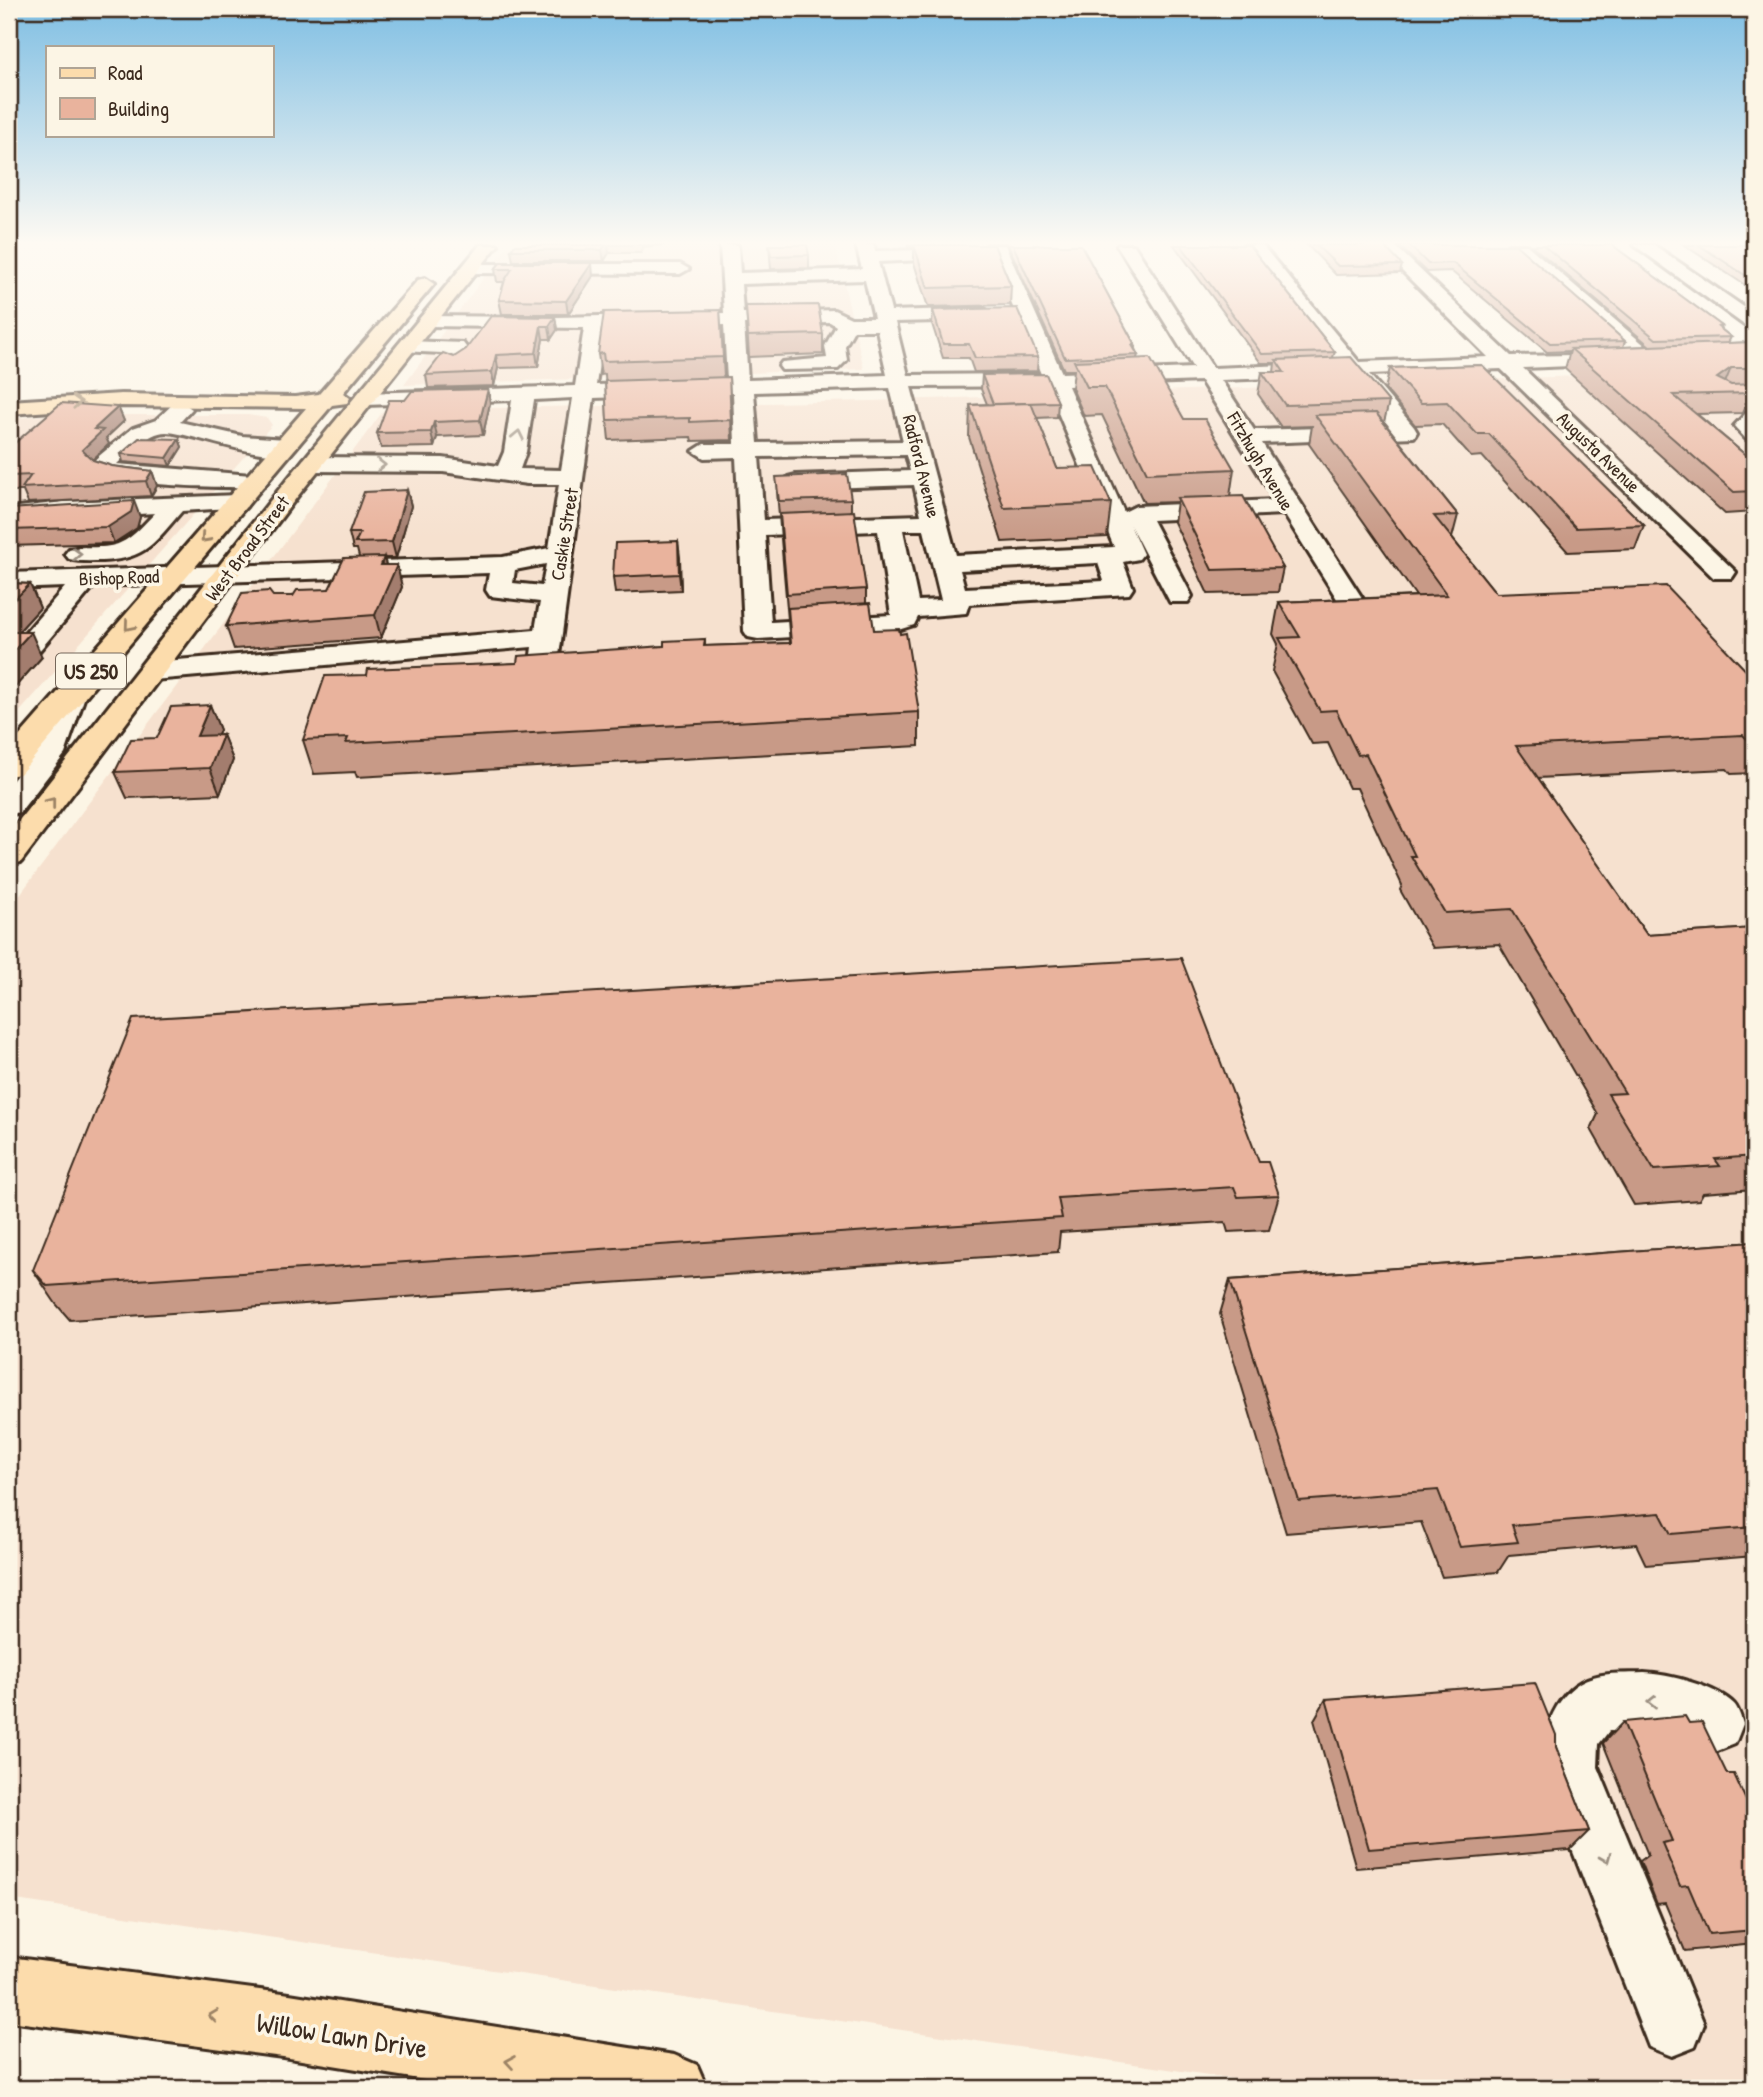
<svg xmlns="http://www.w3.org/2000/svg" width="1763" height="2097" viewBox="0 0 1763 2097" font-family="'Patrick Hand',sans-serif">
<rect width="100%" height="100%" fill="#fcf5e5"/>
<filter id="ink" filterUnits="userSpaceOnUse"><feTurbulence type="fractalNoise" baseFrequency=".0143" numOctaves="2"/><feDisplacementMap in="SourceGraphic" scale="14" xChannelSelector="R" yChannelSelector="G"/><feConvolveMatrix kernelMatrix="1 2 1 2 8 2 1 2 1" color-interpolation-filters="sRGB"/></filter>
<g filter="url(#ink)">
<!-- built -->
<g fill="#f6e1cf">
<polygon points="508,245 835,245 864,369 404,385"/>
<polygon points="1754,370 1754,2088 1297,2088 9,1899 9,909 384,410 871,401"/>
<polygon points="46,415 248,415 267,418 272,425 9,724 9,419"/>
</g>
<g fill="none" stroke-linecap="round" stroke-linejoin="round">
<defs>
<g id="minor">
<path d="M720,245H738L740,273L862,269L856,245H874L875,251L973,249L976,253L967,258L878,262L891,311L983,308L993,314L983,320L895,322L908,375L1041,374L987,245H1005L1062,373L1193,368L1117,245H1134L1213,368L1338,363L1244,245H1262L1359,362L1488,357L1376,245H1394L1511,356L1626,354L1629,358L1619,364L1523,368L1736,572L1732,578H1714L1501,369L1369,374L1414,427L1417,432L1414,437L1262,443L1366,604L1362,610H1344L1284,514L1152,520L1192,596L1188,602H1170L1130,525L1143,554L1139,559L1123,562L1133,588L1129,594L969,604L966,613L918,617L914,625L895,631L758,639L748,637L744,631L736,457L704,458L693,451L704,444H735L733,393L594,398L558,663L554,669L544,672L534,669L530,663L532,647L153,680L143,677L139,671L143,665L153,662L535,630L540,602L490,596L486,590L489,573L94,586L39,651L29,653L19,651L15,645L65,587L9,589V573L503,557L549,548L559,484H527L443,472L312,471L304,469L300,464L304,459L312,457L443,458L498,466L504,452L512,400L365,405L354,399L365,393L575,386L584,328L429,326L422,324L419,320L422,316L558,317L724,313ZM865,280L874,318H851L834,310L743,313L741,284ZM830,322L836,326L825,346L827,358L782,362L779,366L782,370L838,369L847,360L845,346L854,330H877L887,375L748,380L744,324ZM724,325L727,381L596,385L604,328ZM1348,375L1389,426L1254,430L1221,380ZM1201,381L1275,500L1136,506L1124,512L1068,386ZM1047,386L1114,547L956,555L911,387ZM890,388L903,441L758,443L754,392ZM573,398L561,470L520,469L526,452L534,400ZM906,455L910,471L796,475L788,477L784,482L788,487L796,489L914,485L921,515L764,520L759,457ZM903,530H924L941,600L918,601ZM878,531L891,615L771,622L765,535ZM1098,563L1104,581L965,588L960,570ZM546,564L542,586L513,583L515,570Z"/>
<polygon points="1508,245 1527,245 1654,353 1657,357 1654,361 1640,361"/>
<polygon points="1634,245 1654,245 1754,314 1754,329 1747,327"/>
<polygon points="470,264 680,264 689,269 680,274 464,273 461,269"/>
<polygon points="407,341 463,343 466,347 462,354 465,362 455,368 448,366 442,353 400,351 397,347 400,343"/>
<path d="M181,402L192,409L180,422L242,436L286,439L297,446C281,470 191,432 166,432C148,432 130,453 117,464L264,476L268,481L264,486L256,488C224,486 107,489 90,465L94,460L133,428L156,420L173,404Z"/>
<polygon points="1754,411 1754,441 1746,439 1734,426 1746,413"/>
<path d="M237,495L246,497L249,502L246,507L182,511C154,543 146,559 102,561C91,561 80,562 69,559L65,554L69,549C85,545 106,550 120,543C134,537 145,523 155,513L9,522V508L64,502Z"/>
<polygon points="70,687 80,690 85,696 65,754 20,812 9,815 9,785 35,752 55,696 60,690"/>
<path d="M1644,1673C1668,1674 1716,1686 1734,1704C1738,1708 1741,1718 1743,1724L1735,1744L1715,1752L1670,1732L1609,1731L1599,1744L1598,1767L1704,2024L1695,2047L1672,2056L1649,2047L1540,1767C1541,1733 1557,1687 1593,1677C1609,1672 1628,1674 1644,1673Z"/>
</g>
<g id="major">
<polygon points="480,245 498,245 297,497 21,862 9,865 9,833 281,487"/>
<polygon points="425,278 434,284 343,393 350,398 347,403 332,405 20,774 9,776 9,748 306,408 121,406 9,414 9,401 121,394 295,397 319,394 418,280"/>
<polygon points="9,1957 283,1993 674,2055 697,2065 707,2088 474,2088 283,2057 9,2021"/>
</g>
</defs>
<!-- minor casing -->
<use href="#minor" stroke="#3b2a1e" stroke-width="6"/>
<!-- major casing -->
<use href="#major" stroke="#3b2a1e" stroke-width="6"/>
<!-- minor -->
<use href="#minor" fill="#fcf5e5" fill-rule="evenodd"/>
<!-- major -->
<use href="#major" fill="#fcdcac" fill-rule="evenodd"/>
</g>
<!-- wall -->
<g fill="#c89a87" stroke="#3b2a1e" stroke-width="2">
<polygon points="515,245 664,245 642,247 641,253 609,253 604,261 513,261 511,250"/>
<polygon points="769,245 809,255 809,268 771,269"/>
<polygon points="907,245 994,245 1011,286 1010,305 928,307 914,263 914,247 908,247"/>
<polygon points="1008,245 1081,245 1135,345 1135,349 1138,355 1137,358 1184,419 1234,469 1230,496 1283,568 1278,592 1208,594 1174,522 1177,502 1144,503 1102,415 1084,416 1072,388 1074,370 1064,370"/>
<polygon points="1174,245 1249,245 1335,352 1333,357 1389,402 1384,422 1458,515 1452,538 1496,593 1754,679 1754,773 1731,774 1727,769 1538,778 1647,935 1754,928 1754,1189 1703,1193 1699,1200 1634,1205 1591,1129 1598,1114 1499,944 1433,948 1400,890 1402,885 1357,788 1349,788 1328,743 1312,744 1272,671 1278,644 1273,634 1279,602 1416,596 1309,444 1312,426 1281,427 1258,394 1262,372 1274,372 1275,363 1261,363"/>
<polygon points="1307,245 1383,245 1402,265 1400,273 1336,275"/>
<polygon points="1398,245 1516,245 1625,341 1623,347 1650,346 1531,245 1612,245 1722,326 1721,329 1731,337 1728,343 1754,342 1754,409 1742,413 1697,414 1754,462 1754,512 1725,514 1565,369 1570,351 1547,352 1451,271 1426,272"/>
<polygon points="1684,245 1754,245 1754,291"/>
<polygon points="500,263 593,276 568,314 502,314 499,300 504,282 497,282 495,269"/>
<polygon points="746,306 823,334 823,354 749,357"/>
<polygon points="720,310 724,377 729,377 732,440 692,441 691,437 609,440 607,420 605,374 601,375 598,354"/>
<polygon points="933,310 1038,357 1037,371 974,372 969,358 943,358 932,324"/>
<polygon points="555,317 557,330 551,339 543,339 538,367 498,368 494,386 428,388 426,375 454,357"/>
<polygon points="1482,365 1644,525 1635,549 1568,552 1482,456 1471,457 1442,424 1415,425 1385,389 1390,368"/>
<polygon points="982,375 1058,402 1057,417 1037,418 1057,468 1111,503 1107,537 1002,542 969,437 970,405 987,404 981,389"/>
<polygon points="488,389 490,403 483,435 437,437 434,447 381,448 377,433 405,400"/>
<polygon points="118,407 124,421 106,438 109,444 93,460 112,466 152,471 157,486 151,496 28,503 23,491 9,491 9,448"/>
<polygon points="179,439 182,447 170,466 123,462 121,454"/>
<polygon points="407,490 411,506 396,558 384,558 386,565 402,587 381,638 234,649 226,626 273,596 293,596 329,589 359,557 357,549 353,549 349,533"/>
<polygon points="777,492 851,499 851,511 866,589 866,603 874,630 919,712 919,746 357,777 355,772 314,774 303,740 367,675 517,663 664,646 705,639 705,646 790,643"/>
<polygon points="9,509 140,517 137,528 114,543 9,546"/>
<polygon points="678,541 681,590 615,593 613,577"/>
<polygon points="9,583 30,584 40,608 18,632 42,657 15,687 9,687"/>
<polygon points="210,705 220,730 218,735 223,735 233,760 220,794 127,798 115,772 157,738"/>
<polygon points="1259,1162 1279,1195 1269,1230 1228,1232 1225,1222 1060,1232 1058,1252 70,1320 56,1304 33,1270"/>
<polygon points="1754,1242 1754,1556 1646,1565 1636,1544 1509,1555 1498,1572 1442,1577 1421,1522 1286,1533 1220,1314 1230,1280"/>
<polygon points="1326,1699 1556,1747 1589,1831 1570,1850 1356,1868 1314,1720"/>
<polygon points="1623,1722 1689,1723 1727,1774 1754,1818 1754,1944 1685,1951 1665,1903 1657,1904 1640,1861 1648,1855 1603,1743"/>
</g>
<!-- shaded-wall -->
<g fill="#a37d6e" stroke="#3b2a1e" stroke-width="2">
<polygon points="605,245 608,245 609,253 604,261 602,250"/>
<polygon points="592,263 593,276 568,314 566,301"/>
<polygon points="555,317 557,330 551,339 549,326"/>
<polygon points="541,326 543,339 538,367 536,353"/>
<polygon points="496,355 498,368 494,386 492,372"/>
<polygon points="1731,368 1723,388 1717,378"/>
<polygon points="488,389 490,403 483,435 480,420"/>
<polygon points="1754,392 1754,409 1742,413 1751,393"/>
<polygon points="118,407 124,421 106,438 109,444 87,465 82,450 94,429"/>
<polygon points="434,422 437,437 434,447 431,432"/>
<polygon points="179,439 182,447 170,466 167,458"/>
<polygon points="152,471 157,486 151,496 146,481"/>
<polygon points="407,490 411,506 396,558 392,542"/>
<polygon points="134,501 140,517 137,528 114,543 108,527"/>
<polygon points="678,541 680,557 681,590 679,574"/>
<polygon points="384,557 389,579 397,565 402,587 381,638 375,615 381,565"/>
<polygon points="30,584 40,608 9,642 9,605"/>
<polygon points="31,632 42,657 15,687 9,673 9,656"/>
<polygon points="210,705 220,730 207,762 197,736"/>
<polygon points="223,735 233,760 220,794 210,768"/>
</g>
<!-- building -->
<g fill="#e9b39d" stroke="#3b2a1e" stroke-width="2">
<polygon points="515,245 605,245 602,250 511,250"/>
<polygon points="769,245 807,245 809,255 771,256"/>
<polygon points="914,245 994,245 1011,286 928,288"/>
<polygon points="1013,245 1081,245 1135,345 1132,345 1138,355 1065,358"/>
<polygon points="1181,245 1249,245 1335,352 1262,354"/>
<polygon points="1316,245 1383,245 1402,265 1338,266"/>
<polygon points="1409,245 1516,245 1625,341 1550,343 1453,263 1428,264"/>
<polygon points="1543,245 1612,245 1722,326 1718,327 1731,337 1656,339"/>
<polygon points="1699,245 1754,245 1754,281"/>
<polygon points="500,263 592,263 566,301 499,300 505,280 512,269 495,269"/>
<polygon points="818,305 823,334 748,336 746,306"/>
<polygon points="1017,308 1038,357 975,358 969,344 943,344 933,310"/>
<polygon points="720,310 723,357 604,361 603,353 598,354 604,312"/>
<polygon points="491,316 555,317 549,326 541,326 536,353 496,355 492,372 426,375 443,353 454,357 466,349"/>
<polygon points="1754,342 1754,368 1731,368 1717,378 1731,385 1754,384 1754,392 1751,393 1673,395 1754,462 1754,491 1734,492 1571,349"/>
<polygon points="1351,357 1389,402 1285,405 1262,372 1284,372 1276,360"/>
<polygon points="1150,358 1184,419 1205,419 1234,469 1147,473 1105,387 1087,387 1074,361"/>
<polygon points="1482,365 1644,525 1576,528 1489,434 1477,434 1447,402 1421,403 1390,368"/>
<polygon points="1046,374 1058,402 993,404 982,375"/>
<polygon points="729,377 731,420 690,422 690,418 607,420 605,381"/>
<polygon points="488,389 480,420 434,422 431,432 377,433 389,400 405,400 412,391"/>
<polygon points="61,403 118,407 94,429 103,430 82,450 93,460 112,466 152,471 146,481 22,488 31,475 9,476 9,448"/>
<polygon points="1031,403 1057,468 1095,467 1111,503 1004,508 970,405"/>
<polygon points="1376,413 1458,515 1434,516 1496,593 1666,586 1754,679 1754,740 1748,740 1743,735 1516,746 1647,935 1754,928 1754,1156 1715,1159 1720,1166 1654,1170 1608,1094 1625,1093 1512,909 1445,913 1411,856 1415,856 1366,754 1358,755 1336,710 1320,711 1279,638 1300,637 1279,602 1447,595 1315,415"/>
<polygon points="139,438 179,439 167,458 121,454"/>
<polygon points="847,474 851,499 779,501 776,477"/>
<polygon points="407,490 392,542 355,543 360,533 349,533 364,492"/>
<polygon points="1243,496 1283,568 1212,570 1177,498"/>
<polygon points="134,501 131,512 108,527 9,530 9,509"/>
<polygon points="854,511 866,589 787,594 780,514"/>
<polygon points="678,541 679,574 613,577 615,543"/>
<polygon points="384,557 381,565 397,565 375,615 226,626 242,593 269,591 273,596 293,596 297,590 329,589 344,558"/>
<polygon points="9,583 30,584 9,605"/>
<polygon points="870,603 874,630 899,629 900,634 906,633 919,712 346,743 348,738 303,740 325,676 367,675 368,669 517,663 518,656 664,646 664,641 705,639 704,646 791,643 788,608"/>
<polygon points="9,632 31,632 9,656"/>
<polygon points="210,705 197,736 223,735 210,768 115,772 131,739 157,738 171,707"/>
<polygon points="1181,958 1259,1162 1268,1162 1279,1195 1238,1197 1234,1187 1058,1198 1062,1218 47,1286 33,1270 133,1019"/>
<polygon points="1754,1242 1754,1527 1671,1534 1660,1513 1512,1525 1518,1542 1460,1547 1438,1490 1299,1501 1230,1280"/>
<polygon points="1535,1683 1556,1735 1556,1747 1589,1831 1369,1849 1326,1699"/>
<polygon points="1685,1716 1689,1723 1702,1722 1727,1774 1734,1774 1754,1818 1754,1930 1709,1934 1688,1885 1680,1886 1662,1843 1672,1841 1623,1722"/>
</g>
<!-- one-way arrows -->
<defs><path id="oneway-chevron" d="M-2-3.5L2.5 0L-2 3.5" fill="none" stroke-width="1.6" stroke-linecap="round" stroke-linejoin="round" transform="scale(1.75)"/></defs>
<g stroke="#9c8365">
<use href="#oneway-chevron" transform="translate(77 402) rotate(-3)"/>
<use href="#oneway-chevron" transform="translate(205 538) rotate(132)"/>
<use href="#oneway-chevron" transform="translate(129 626) rotate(130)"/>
<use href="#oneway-chevron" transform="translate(51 802) rotate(-52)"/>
<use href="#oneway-chevron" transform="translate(213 2016) rotate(-173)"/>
<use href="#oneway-chevron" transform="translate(510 2062) rotate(-171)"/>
</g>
<g stroke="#9c9082">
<use href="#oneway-chevron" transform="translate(518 435) rotate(-78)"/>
<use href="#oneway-chevron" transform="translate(381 465)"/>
<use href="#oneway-chevron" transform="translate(77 554) rotate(-2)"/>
<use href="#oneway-chevron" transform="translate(1652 1702) rotate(-180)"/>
<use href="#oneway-chevron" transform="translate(1606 1858) rotate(68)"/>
</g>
</g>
<!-- sky -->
<linearGradient id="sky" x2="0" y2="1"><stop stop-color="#7ebee3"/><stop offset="0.45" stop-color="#fefaf3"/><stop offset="1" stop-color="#fefaf3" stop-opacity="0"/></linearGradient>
<rect width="1763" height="539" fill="url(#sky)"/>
<g text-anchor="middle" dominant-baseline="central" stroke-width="7" stroke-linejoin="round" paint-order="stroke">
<!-- far-street labels -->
<g font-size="19" fill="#3b2a1e" stroke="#fcf5e5">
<text transform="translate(1599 452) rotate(44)">Augusta Avenue</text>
<text transform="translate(1261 461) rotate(59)">Fitzhugh Avenue</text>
<text transform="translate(922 466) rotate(76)">Radford Avenue</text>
<text transform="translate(564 534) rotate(-81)">Caskie Street</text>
<text transform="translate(247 548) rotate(-53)">West Broad Street</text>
<text transform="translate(119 577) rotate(-2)">Bishop Road</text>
</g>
<!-- shield labels -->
<rect fill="#fcf5e5" stroke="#75675a" stroke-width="2" x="56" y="653.5" width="70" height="35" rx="5"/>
<g font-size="21" font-weight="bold" fill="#3b2a1e">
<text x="91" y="671">US 250</text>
</g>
<!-- near-street labels -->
<g font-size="28" fill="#3b2a1e" stroke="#fcf5e5">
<text transform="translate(342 2035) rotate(9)">Willow Lawn Drive</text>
</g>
</g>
<!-- margin -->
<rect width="1763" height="2097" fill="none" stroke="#fcf5e5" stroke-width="35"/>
<rect x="18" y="18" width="1728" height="2062" fill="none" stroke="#3b2a1e" stroke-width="2.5" filter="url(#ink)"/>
<!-- legend -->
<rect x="46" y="46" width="228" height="91" fill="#fcf5e5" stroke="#afa495" stroke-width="2"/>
<rect x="60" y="68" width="35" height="10" fill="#fcdcac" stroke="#afa495" stroke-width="2"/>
<text x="108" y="80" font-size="21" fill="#3b2a1e">Road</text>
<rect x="60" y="98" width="35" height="21" fill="#e9b39d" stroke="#afa495" stroke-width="2"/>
<text x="108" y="116" font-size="21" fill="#3b2a1e">Building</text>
</svg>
